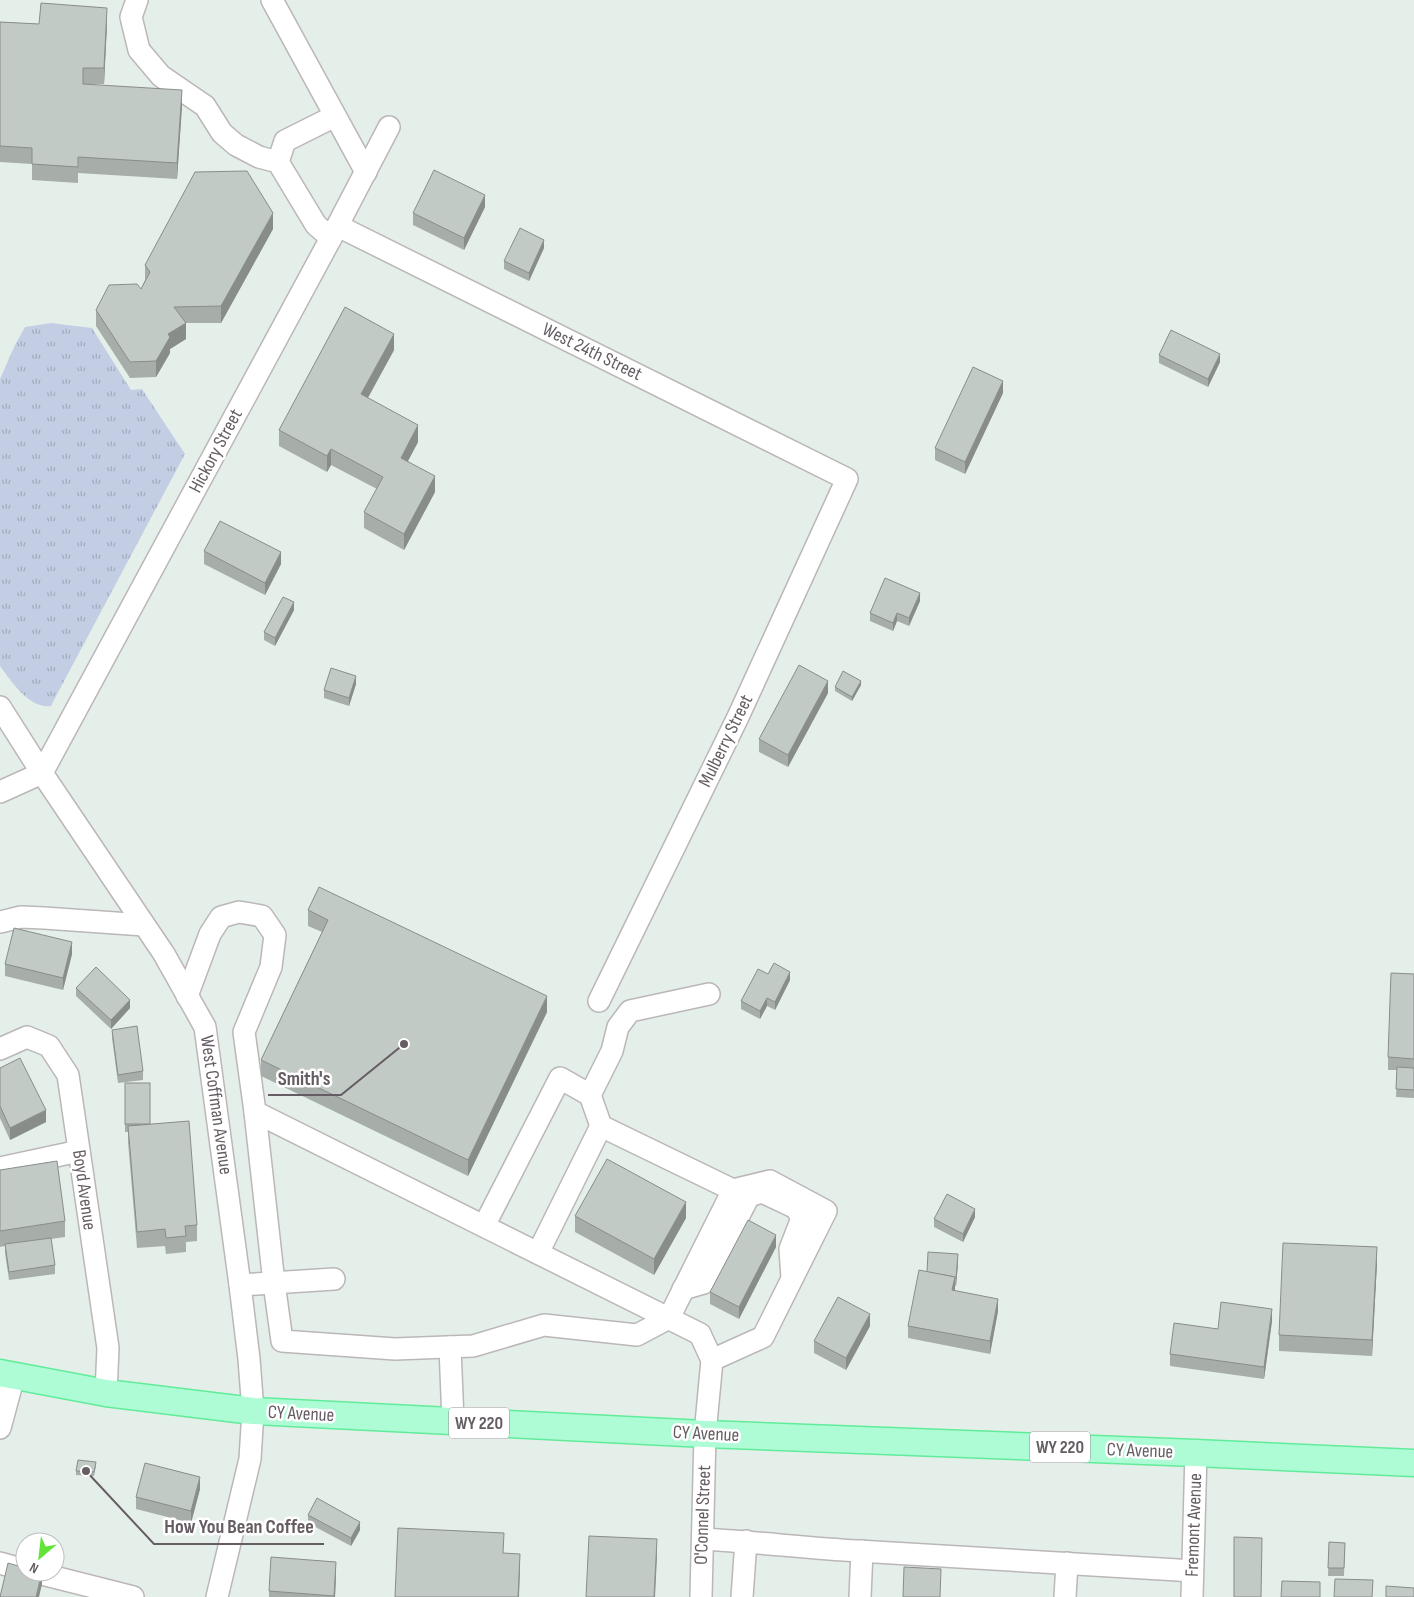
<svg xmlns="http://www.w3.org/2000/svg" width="1414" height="1597" viewBox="0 0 1414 1597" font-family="'Sofia Sans Condensed',sans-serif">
<defs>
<pattern id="grass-tufts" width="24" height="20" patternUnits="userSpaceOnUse" patternTransform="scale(1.25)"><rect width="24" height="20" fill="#c3cee5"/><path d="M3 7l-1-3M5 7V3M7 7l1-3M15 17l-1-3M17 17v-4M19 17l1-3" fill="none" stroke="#a2aabd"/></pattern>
</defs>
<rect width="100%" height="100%" fill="#e5efea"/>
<!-- grass -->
<path fill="url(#grass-tufts)" d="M51,323L92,328L131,390L142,389L185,454L54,700L51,706C29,709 11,681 0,666V379L15,345L25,327Z"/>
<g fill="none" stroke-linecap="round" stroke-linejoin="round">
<defs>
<g id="minor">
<polyline points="137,0 131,17 139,50 161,76 205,106 222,133 236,145 259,157 278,162 316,225 331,238"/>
<polyline points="272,0 366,172"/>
<polyline points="278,162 285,141 335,116"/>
<polyline points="338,226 847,479 738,717 599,1001"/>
<polyline points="0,707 42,773 164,954 205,1027 240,1285 249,1359 253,1411 250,1459 217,1597"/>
<polyline points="0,792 42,773 331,238 389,127"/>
<polyline points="0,922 21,917 44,918 144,925"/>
<polyline points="187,996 210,934 221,917 239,912 262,916 275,935 271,967 244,1032 255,1112 700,1334 712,1360 705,1434 701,1597"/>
<polyline points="0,1049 27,1037 49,1046 68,1075 108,1348 106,1393"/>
<polyline points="590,1095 612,1051 618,1027 630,1011 709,994"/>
<polyline points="255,1112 274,1283 282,1341 395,1349 473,1346 544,1325 637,1335 669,1318 733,1190 601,1126 590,1095 560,1078 484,1226"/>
<polyline points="0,1168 79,1151"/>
<polyline points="538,1253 601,1126"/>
<polyline points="240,1285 334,1279"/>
<polyline points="683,1289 704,1283 749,1196 762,1192 796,1208 802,1218 790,1249 792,1278"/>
<polyline points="450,1347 453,1421"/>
<polyline points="712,1360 763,1337 826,1211 770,1181 733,1190"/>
<polyline points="0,1428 14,1376"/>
<path d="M703,1539C755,1542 807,1548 858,1551C970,1558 1081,1564 1192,1571"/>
<polyline points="0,1563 25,1570"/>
<polyline points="34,1572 133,1597"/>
<polyline points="742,1597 746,1541"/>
<polyline points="860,1597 862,1551"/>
<polyline points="1065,1597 1067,1563"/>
<polyline points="1192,1597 1196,1453"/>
</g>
<polyline id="major" points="0,1373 106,1393 253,1411 705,1434 1196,1453 1414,1463"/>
</defs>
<!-- minor casing -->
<use href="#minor" stroke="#bbb6b9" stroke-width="24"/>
<!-- major casing -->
<use href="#major" stroke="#61ec99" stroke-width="29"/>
<!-- minor -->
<use href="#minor" stroke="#fff" stroke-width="21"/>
<!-- major -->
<use href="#major" stroke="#adfcd6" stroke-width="26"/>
</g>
<!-- wall -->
<g fill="#a7aea9">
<polygon points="0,22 39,24 107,24 104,84 92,84 182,106 177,179 78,173 78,183 32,180 32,164 0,162"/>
<polygon points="485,207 464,250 413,225 413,213"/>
<polygon points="273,229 221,323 186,323 186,339 170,349 170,353 156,377 130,378 96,326 96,310 141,289 145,280 145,265"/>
<polygon points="544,248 529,281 504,269 504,261"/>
<polygon points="394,350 368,398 418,442 408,461 435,492 404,550 364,528 364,512 377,489 331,465 327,472 279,446 279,430"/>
<polygon points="1159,355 1220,362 1208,387 1159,363"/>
<polygon points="1003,393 965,474 935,460 935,448"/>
<polygon points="204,551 281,564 265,595 204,564"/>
<polygon points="920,601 909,626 897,621 893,631 870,621 870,613"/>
<polygon points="294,610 275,646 264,640 264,632"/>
<polygon points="356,684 349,706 324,698 324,690"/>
<polygon points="861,685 852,701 835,691 835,687"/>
<polygon points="828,693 788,767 759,752 759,739"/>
<polygon points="308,910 547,1012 468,1176 261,1076 261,1060 322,932 308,926"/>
<polygon points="72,954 63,990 5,976 5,964"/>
<polygon points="768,974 790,980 775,1010 767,1006 760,1019 741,1009 741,1001"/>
<polygon points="1414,974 1414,1098 1396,1097 1397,1070 1388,1070 1388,1057"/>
<polygon points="76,988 130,1008 111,1029 76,996"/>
<polygon points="112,1030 143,1071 143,1080 118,1083 112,1038"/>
<polygon points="0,1068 46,1122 10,1140 0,1118"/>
<polygon points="125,1083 150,1124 197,1225 197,1241 186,1242 186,1252 166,1254 165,1246 137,1248 128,1142 128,1132 125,1132"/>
<polygon points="0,1170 65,1221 65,1237 51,1239 55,1265 55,1274 9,1280 5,1253 5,1246 0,1247"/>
<polygon points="575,1216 686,1218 654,1275 575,1232"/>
<polygon points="975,1217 963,1242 934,1227 934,1219"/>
<polygon points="776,1247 739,1319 710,1304 710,1292"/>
<polygon points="958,1263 956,1286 955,1286 954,1291 998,1311 990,1354 908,1338 908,1326 927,1272"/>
<polygon points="1377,1263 1372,1356 1279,1351 1279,1335"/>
<polygon points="1272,1321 1264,1379 1170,1366 1170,1354 1218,1329"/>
<polygon points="870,1326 846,1370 814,1353 814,1341"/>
<polygon points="96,1466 94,1476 76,1475 76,1471"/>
<polygon points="200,1489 191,1523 136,1509 136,1497"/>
<polygon points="308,1515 360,1530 351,1546 308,1523"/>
<polygon points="1329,1542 1345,1543 1344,1576 1328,1576"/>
<polygon points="336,1575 335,1597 269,1597 269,1591"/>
</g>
<!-- shaded-wall -->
<g fill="#888d8a">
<polygon points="107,8 107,24 104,84 104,68"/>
<polygon points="182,90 182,106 177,179 177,163"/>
<polygon points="485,195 485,207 464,250 464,238"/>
<polygon points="273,213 273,229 221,323 221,306"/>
<polygon points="544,240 544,248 529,281 529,273"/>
<polygon points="186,323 186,339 170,349 170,353 156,377 156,361 168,334"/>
<polygon points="394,334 394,350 361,410 361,394"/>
<polygon points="1220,354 1220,362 1208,387 1208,379"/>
<polygon points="1003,381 1003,393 965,474 965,462"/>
<polygon points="418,425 418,442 401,474 401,458"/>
<polygon points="331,449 331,465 327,472 327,456"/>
<polygon points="435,476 435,492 404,550 404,534"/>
<polygon points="281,552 281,564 265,595 265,583"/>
<polygon points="920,593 920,601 909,626 909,618"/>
<polygon points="294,602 294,610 275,646 275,638"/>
<polygon points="897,613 897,621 893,631 893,623"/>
<polygon points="356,676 356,684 349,706 349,698"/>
<polygon points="828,681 828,693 788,767 788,755"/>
<polygon points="861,681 861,685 852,701 852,697"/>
<polygon points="72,942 72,954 63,990 63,978"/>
<polygon points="790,972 790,980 775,1010 775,1002"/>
<polygon points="547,996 547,1012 468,1176 468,1160"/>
<polygon points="767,998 767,1006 760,1019 760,1011"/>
<polygon points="130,1000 130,1008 111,1029 111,1020"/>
<polygon points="46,1110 46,1122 10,1140 10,1128"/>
<polygon points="686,1202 686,1218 654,1275 654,1259"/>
<polygon points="975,1209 975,1217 963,1242 963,1234"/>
<polygon points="776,1235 776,1247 739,1319 739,1307"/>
<polygon points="1377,1247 1377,1263 1372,1356 1372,1340"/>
<polygon points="958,1254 958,1263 956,1286 956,1278"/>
<polygon points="955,1277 955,1289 952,1303 952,1290"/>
<polygon points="998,1299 998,1311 990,1354 990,1341"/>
<polygon points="1272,1309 1272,1321 1264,1379 1264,1367"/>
<polygon points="870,1314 870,1326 846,1370 846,1358"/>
<polygon points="200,1477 200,1489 191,1523 191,1511"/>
<polygon points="360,1522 360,1530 351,1546 351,1538"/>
<polygon points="657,1539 657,1556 655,1597 654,1597"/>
<polygon points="520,1554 520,1570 519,1597 518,1597"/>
<polygon points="336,1562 336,1575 335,1597 334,1597"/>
<polygon points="42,1572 42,1584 39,1597 36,1597"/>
</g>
<!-- building -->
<g fill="#c2cac5" stroke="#888d8a">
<polygon points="41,3 107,8 104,68 83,68 83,84 182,90 177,163 78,157 78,167 32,164 32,148 0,146 0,22 39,24"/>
<polygon points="434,170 485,195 464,238 413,213"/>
<polygon points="247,171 273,213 221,306 174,307 186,323 168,334 170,337 156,361 130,362 96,310 109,285 137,284 141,289 150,272 145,265 195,172"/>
<polygon points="520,228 544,240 529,273 504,261"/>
<polygon points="345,307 394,334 361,394 418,425 401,458 435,476 404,534 364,512 383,477 331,449 327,456 279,430"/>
<polygon points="1171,330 1220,354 1208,379 1159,355"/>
<polygon points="973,367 1003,381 965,462 935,448"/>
<polygon points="220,521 281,552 265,583 204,551"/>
<polygon points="885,578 920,593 909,618 897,613 893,623 870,613"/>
<polygon points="283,597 294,602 275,638 264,632"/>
<polygon points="799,665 828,681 788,755 759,739"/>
<polygon points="331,668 356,676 349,698 324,690"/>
<polygon points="843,671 861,681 852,697 835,687"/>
<polygon points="319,887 547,996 468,1160 261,1060 328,920 308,910"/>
<polygon points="14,928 72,942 63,978 5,964"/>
<polygon points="774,963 790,972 775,1002 767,998 760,1011 741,1001 758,969 768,974"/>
<polygon points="96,967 130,1000 111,1020 76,988"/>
<polygon points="1391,973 1414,974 1414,1059 1388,1057"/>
<polygon points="137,1026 143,1071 118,1075 112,1030"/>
<polygon points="20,1058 46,1110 10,1128 0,1106 0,1068"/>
<polygon points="1397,1067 1414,1068 1414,1090 1396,1089"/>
<rect x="125" y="1083" width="25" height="41"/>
<polygon points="189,1121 197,1225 185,1226 186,1236 166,1238 165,1229 137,1232 128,1126"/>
<polygon points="607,1159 686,1202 654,1259 575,1216"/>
<polygon points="57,1161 65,1221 0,1231 0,1170"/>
<polygon points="947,1194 975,1209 963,1234 934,1219"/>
<polygon points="748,1220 776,1235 739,1307 710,1292"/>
<polygon points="51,1238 55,1265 9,1272 5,1244"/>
<polygon points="1283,1243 1377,1247 1372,1340 1279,1335"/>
<polygon points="928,1252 958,1254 956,1278 955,1278 955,1277 927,1272"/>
<polygon points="919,1270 955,1277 952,1290 998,1299 990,1341 908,1326"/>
<polygon points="838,1297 870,1314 846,1358 814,1341"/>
<polygon points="1221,1302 1272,1309 1264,1367 1170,1354 1174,1323 1218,1329"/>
<polygon points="78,1460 96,1462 94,1472 76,1471"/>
<polygon points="145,1463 200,1477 191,1511 136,1497"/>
<polygon points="317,1498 360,1522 351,1538 308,1515"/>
<polygon points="398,1528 504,1533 503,1553 520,1554 518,1597 395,1597"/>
<polygon points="589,1536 657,1539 654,1597 586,1597"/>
<polygon points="1234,1537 1262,1538 1261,1597 1234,1597"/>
<polygon points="1329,1542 1345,1543 1344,1568 1328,1568"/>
<polygon points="271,1557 336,1562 334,1596 269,1591"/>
<polygon points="8,1563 25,1568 25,1572 42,1572 36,1597 0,1597"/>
<polygon points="904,1567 941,1569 940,1597 903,1597"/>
<polygon points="1335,1579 1373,1580 1372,1597 1334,1597"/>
<polygon points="1282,1581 1320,1582 1320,1597 1281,1597"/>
<polygon points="1386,1586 1414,1588 1414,1597 1386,1597"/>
</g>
<g text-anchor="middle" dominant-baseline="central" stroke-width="5" stroke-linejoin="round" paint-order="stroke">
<!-- shield labels -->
<g fill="#fff" stroke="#938e92" stroke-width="1">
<rect x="449" y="1407.5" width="60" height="31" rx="4"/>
<rect x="1030" y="1431.5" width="60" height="31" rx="4"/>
</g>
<g font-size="18" font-weight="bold" fill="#655d63">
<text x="479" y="1423">WY 220</text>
<text x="1060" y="1447">WY 220</text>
</g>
<!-- street labels -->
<g font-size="19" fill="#655d63" stroke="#fff">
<text transform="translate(592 352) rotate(26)">West 24th Street</text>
<text transform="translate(216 451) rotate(-62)">Hickory Street</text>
<text transform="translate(726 741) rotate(-64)">Mulberry Street</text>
<text transform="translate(216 1105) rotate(82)">West Coffman Avenue</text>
<text transform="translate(84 1190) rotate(82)">Boyd Avenue</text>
<text transform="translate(301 1414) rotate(3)">CY Avenue</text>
<text transform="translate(706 1434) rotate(3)">CY Avenue</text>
<text transform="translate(1140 1451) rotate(2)">CY Avenue</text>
<text transform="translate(703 1515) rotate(-88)">O'Connel Street</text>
<text transform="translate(1194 1525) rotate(-88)">Fremont Avenue</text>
</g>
</g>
<!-- callouts -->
<path fill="none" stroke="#655d63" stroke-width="2" d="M404 1044L341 1095H268M86 1471L154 1544H324"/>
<g fill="#655d63" stroke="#fff" stroke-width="2">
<circle cx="404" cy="1044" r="5"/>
<circle cx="86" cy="1471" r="5"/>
</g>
<g font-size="20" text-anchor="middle" font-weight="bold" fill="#655d63" stroke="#fff" stroke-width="5" stroke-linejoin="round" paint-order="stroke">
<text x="304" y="1085">Smith's</text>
<text x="239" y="1533">How You Bean Coffee</text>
</g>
<!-- north arrow -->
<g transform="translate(40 1557) rotate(208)"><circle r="24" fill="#ffffff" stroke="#c1bec1"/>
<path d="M0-4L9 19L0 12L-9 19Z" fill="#61e337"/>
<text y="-8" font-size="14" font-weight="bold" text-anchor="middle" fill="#655d63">N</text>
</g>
</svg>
